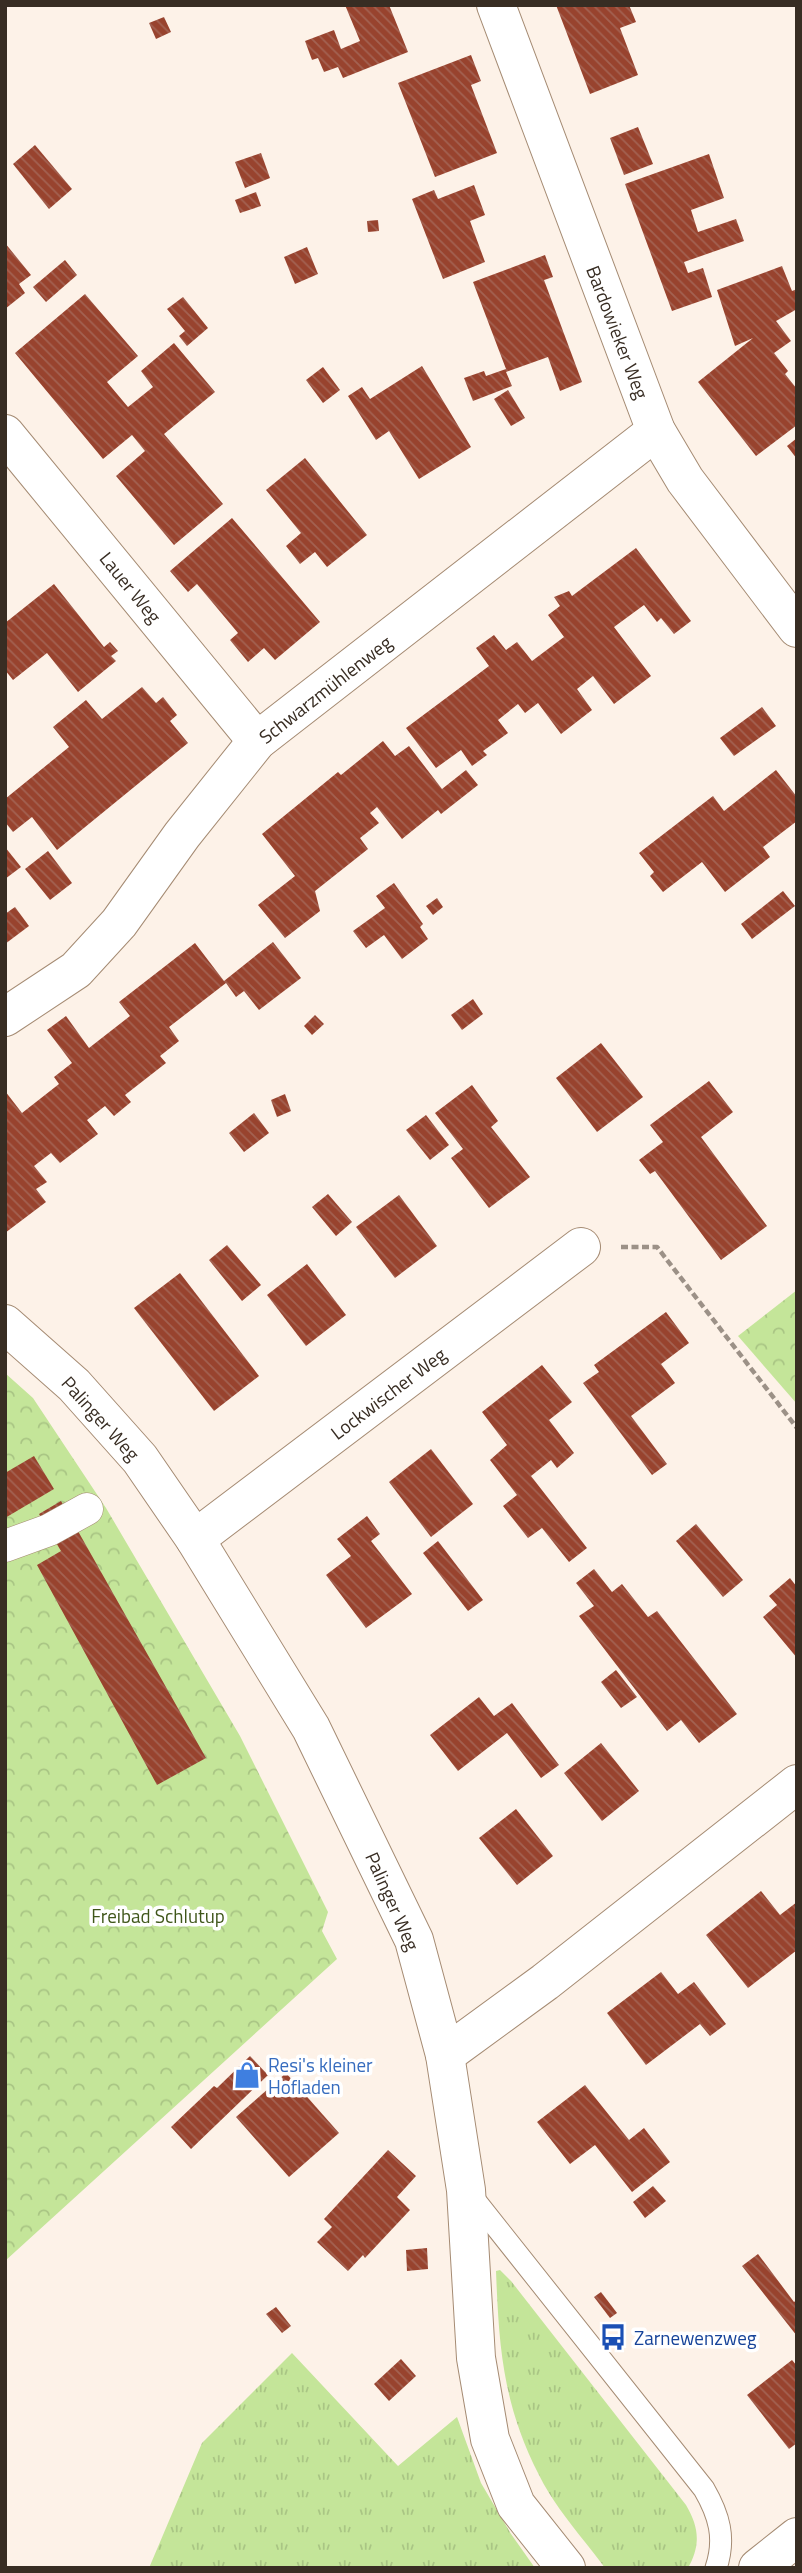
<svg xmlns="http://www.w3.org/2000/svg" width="802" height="2573" viewBox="0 0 802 2573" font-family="'Titillium Web',sans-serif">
<defs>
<pattern id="grass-tufts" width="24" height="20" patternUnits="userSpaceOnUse" patternTransform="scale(1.75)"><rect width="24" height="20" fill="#c4e599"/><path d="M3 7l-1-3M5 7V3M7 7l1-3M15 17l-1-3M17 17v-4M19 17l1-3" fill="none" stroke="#a9c584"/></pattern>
<pattern id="park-crowns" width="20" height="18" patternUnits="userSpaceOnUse" patternTransform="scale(1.75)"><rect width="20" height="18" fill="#c4e599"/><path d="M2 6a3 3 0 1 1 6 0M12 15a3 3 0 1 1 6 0" fill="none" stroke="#a9c584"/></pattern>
<pattern id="building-back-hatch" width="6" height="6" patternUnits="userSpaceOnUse" patternTransform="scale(1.75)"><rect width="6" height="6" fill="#98432e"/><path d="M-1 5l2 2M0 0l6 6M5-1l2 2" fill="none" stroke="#a36252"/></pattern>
</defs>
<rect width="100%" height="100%" fill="#fdf2e8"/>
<!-- grass -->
<g fill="url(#grass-tufts)">
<path d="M500,2270L511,2281L686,2505C699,2527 701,2545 688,2568H605C583,2538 555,2508 539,2475C503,2404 499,2349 496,2271Z"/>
<polygon points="292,2353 398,2466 457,2417 481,2483 511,2534 535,2568 149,2568 202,2443"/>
</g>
<!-- park -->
<g fill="url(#park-crowns)">
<polygon points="797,1290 797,1404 738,1336"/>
<polygon points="5,1373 33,1398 106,1508 240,1736 328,1912 322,1931 337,1959 5,2261"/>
</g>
<!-- building -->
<g fill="url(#building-back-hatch)">
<polygon points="345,5 389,5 408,52 343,78 338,67 324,72 318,58 312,60 305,41 334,30 341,49 360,41"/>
<polygon points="556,5 629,5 636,22 620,28 638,75 590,94"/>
<polygon points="164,17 171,32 156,39 149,23"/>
<polygon points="471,55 481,81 471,85 497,153 435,177 398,83"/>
<polygon points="638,127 653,164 624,175 610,138"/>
<polygon points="35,145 72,189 49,209 13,164"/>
<polygon points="261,153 270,178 245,188 235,162"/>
<polygon points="709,154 724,198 691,210 698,232 736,219 744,241 684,262 688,273 703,268 712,297 672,311 625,184"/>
<polygon points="474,185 485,215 470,221 485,262 443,279 412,199 434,190 438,199"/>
<polygon points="256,192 261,206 240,213 235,200"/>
<polygon points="378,220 379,231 368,232 367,221"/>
<polygon points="5,243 31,275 19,284 25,293 5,309"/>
<polygon points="307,247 318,274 295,284 284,257"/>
<polygon points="545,255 553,277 544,280 582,382 560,391 548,357 506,372 512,386 473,401 464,378 484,371 486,376 506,369 473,282"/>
<polygon points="65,260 77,275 46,302 33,287"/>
<polygon points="782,266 792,291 797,289 797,309 776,321 791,341 774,353 788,371 785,374 797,389 797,425 756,456 698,382 753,338 735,346 717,290"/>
<polygon points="85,294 138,356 107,382 128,407 153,387 141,371 174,343 215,392 164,434 223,504 174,545 116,476 145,451 132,435 103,459 15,353"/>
<polygon points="183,297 208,328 187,346 179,336 185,331 167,309"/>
<polygon points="422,366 471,447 419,479 389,431 376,440 348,396 362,387 370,399"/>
<polygon points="323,367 340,390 323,403 306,380"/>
<polygon points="508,390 525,418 511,426 494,399"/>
<polygon points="797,438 797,459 787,446"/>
<polygon points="305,458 367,535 327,567 315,552 300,564 286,546 301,533 266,490"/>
<polygon points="232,518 320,622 275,660 264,648 248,662 230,640 238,633 197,584 188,592 170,571"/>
<polygon points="636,548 691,621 674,634 661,618 657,622 644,605 614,627 651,676 614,704 593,676 577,689 592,710 561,734 538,703 525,713 518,704 498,720 508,733 483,751 487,755 472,766 461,750 436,768 406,728 489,666 476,648 494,635 506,650 517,642 532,661 564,637 548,615 560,606 554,597 569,591 572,596"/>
<polygon points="54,584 104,647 110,642 118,651 111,656 116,661 78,692 47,653 13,680 5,670 5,623"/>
<polygon points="142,687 156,703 163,697 177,715 170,721 188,743 57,850 32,817 13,832 5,822 5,799 69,747 53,727 86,700 102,719"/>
<polygon points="762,707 776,726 734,756 720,738"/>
<polygon points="383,741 395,756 409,746 442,789 466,770 478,785 441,814 438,810 402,839 377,807 370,813 379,823 360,838 368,849 315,891 320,911 285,938 258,905 295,876 262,834 338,772 341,775"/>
<polygon points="776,770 797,797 797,821 763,847 770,857 725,892 702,862 663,892 650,876 654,872 639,853 713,796 724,811"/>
<polygon points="5,847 21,867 5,879"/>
<polygon points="48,851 72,883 50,900 25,869"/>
<polygon points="394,883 423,924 420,927 428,939 402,959 384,935 366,948 353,931 385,908 376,896"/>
<polygon points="783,891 795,906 752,939 741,924"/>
<polygon points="437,898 443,907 433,915 426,906"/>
<polygon points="15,907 29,926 5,944 5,914"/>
<polygon points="273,942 301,978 259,1010 244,991 236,997 226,983 169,1027 179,1041 160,1056 166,1063 125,1095 131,1102 114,1116 105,1106 87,1120 98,1134 60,1163 51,1153 34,1166 47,1182 36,1189 46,1202 5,1233 5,1091 22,1113 59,1084 54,1077 72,1063 47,1030 66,1016 89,1048 130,1016 119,1002 195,943 224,981"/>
<polygon points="473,999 483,1014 462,1030 451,1015"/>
<polygon points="315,1015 324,1024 312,1035 304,1026"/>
<polygon points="601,1043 643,1097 597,1132 556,1078"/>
<polygon points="709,1081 733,1112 701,1137 767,1226 721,1260 655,1171 650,1174 639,1160 663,1142 650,1125"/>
<polygon points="472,1085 498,1121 491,1127 530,1177 489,1208 451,1158 463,1149 435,1113"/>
<polygon points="285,1094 291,1111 277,1117 271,1100"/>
<polygon points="254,1113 269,1133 244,1152 229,1133"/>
<polygon points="426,1115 449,1145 430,1160 406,1130"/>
<polygon points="328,1194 352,1222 336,1236 312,1207"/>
<polygon points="399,1195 437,1246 395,1278 356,1227"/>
<polygon points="227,1245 261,1285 242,1301 209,1260"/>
<polygon points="307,1264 346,1315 306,1346 267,1295"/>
<polygon points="180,1273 259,1376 214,1411 134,1308"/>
<polygon points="666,1312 689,1343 661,1364 675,1383 631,1416 667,1464 652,1475 583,1383 599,1372 594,1365"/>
<polygon points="542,1365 572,1402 549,1420 574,1453 557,1468 551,1460 531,1476 587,1548 569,1562 542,1528 528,1538 503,1506 517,1495 490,1460 507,1445 482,1412"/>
<polygon points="431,1449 473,1504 431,1537 389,1482"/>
<polygon points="34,1456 54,1489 5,1518 5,1473"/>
<polygon points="61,1501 206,1758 157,1785 37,1565 61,1551 39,1514"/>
<polygon points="367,1516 380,1534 371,1541 412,1594 366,1628 326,1575 351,1556 337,1539"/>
<polygon points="696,1524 743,1580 723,1597 676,1541"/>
<polygon points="438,1541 483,1600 468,1611 423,1553"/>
<polygon points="594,1569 612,1592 622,1584 648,1617 657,1611 737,1714 699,1743 681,1720 667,1731 579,1616 594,1606 576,1583"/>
<polygon points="790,1578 797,1587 797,1658 763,1617 777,1605 769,1596"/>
<polygon points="616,1670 637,1697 621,1708 601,1682"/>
<polygon points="479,1697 494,1716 512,1703 559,1765 541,1778 507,1733 458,1771 430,1735"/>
<polygon points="601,1743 639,1791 602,1821 564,1773"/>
<polygon points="516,1809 553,1856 517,1885 479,1838"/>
<polygon points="761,1891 780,1915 797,1902 797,1950 748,1988 706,1935"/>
<polygon points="661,1972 678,1994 694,1982 726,2024 710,2036 700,2024 646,2065 607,2013"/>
<polygon points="250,2056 268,2075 191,2149 171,2127 214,2086 217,2088"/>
<polygon points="286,2073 339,2133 289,2177 236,2117"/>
<polygon points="585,2085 629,2140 644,2128 670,2162 632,2192 595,2145 570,2164 537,2122"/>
<polygon points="388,2150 416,2176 397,2197 410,2210 365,2258 363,2255 348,2271 317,2242 332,2227 324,2219"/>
<polygon points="653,2186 666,2201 645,2218 633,2202"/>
<polygon points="427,2248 428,2269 407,2271 406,2250"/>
<polygon points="758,2254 794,2302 797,2300 797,2336 742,2266"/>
<polygon points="601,2292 617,2313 610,2318 594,2297"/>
<polygon points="276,2307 291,2326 282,2333 266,2314"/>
<polygon points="401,2359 416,2376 389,2401 374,2384"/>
<polygon points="792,2360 797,2366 797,2443 789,2449 747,2395"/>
</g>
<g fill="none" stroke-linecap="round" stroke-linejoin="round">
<defs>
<path id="service" d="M470,2194L704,2489C719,2515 726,2538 716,2568"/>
<polyline id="pedestrian" points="5,1546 49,1530 87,1509"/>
<g id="minor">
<polyline points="496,5 656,431 685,480 797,628"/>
<polyline points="5,434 257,741"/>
<polyline points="5,1017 76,970 119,923 182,835 257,741 656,431"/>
<polyline points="5,1324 74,1385 140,1459 195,1539 311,1728 414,1940 445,2055 466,2190 476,2358 490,2439 516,2505 566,2568"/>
<polyline points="195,1539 581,1247"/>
<polyline points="445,2055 545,1982 797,1784"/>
<polyline points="758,2568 797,2537"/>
</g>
</defs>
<!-- service casing -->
<use href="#service" stroke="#a58b73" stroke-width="23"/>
<!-- pedestrian casing -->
<use href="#pedestrian" stroke="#a58b73" stroke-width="33"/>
<!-- minor casing -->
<use href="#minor" stroke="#a58b73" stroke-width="40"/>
<!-- path -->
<polyline stroke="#9c9187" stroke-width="4.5" stroke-dasharray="7 3.5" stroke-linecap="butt" points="621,1247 657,1247 797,1428"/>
<!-- service -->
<use href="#service" stroke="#fff" stroke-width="21"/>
<!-- pedestrian -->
<use href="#pedestrian" stroke="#fff" stroke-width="32"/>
<!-- minor -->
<use href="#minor" stroke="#fff" stroke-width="38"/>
</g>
<!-- icons -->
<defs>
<symbol id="shop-bare" viewBox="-9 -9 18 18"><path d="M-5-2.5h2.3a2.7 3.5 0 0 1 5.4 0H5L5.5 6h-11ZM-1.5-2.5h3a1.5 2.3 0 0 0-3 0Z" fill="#3f7fe0" stroke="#fff" stroke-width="2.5" paint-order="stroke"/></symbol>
<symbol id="bus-bare" viewBox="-9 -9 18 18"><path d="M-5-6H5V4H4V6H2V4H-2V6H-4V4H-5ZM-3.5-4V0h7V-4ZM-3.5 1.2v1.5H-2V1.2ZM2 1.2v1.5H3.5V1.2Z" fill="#1a4fb4" stroke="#fff" stroke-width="2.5" paint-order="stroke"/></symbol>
</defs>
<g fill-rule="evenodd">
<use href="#shop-bare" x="228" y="2056" width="38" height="38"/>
<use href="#bus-bare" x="594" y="2318" width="38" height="38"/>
</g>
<g text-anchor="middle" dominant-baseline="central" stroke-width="7" stroke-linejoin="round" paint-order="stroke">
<!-- street labels -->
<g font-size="19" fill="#382d23" stroke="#fff">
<text transform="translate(618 332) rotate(69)">Bardowieker Weg</text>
<text transform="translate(131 587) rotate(51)">Lauer Weg</text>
<text transform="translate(325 689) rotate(-38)">Schwarzmühlenweg</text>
<text transform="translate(388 1393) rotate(-37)">Lockwischer Weg</text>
<text transform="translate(101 1418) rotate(48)">Palinger Weg</text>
<text transform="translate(393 1901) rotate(66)">Palinger Weg</text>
</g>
<!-- park labels -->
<g font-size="19" fill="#3f561a" stroke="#fff">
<text x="158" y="1915">Freibad Schlutup</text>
</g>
<!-- shop labels -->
<g font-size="19" fill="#366cbe" stroke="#fff" text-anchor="start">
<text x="268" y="2064">Resi's kleiner<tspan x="268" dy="22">Hofladen</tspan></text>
</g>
<!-- transit labels -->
<g font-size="19" fill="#164399" stroke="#fff" text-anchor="start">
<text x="634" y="2337">Zarnewenzweg</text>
</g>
</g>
<!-- border -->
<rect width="802" height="2573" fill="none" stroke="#382d23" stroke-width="14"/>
</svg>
